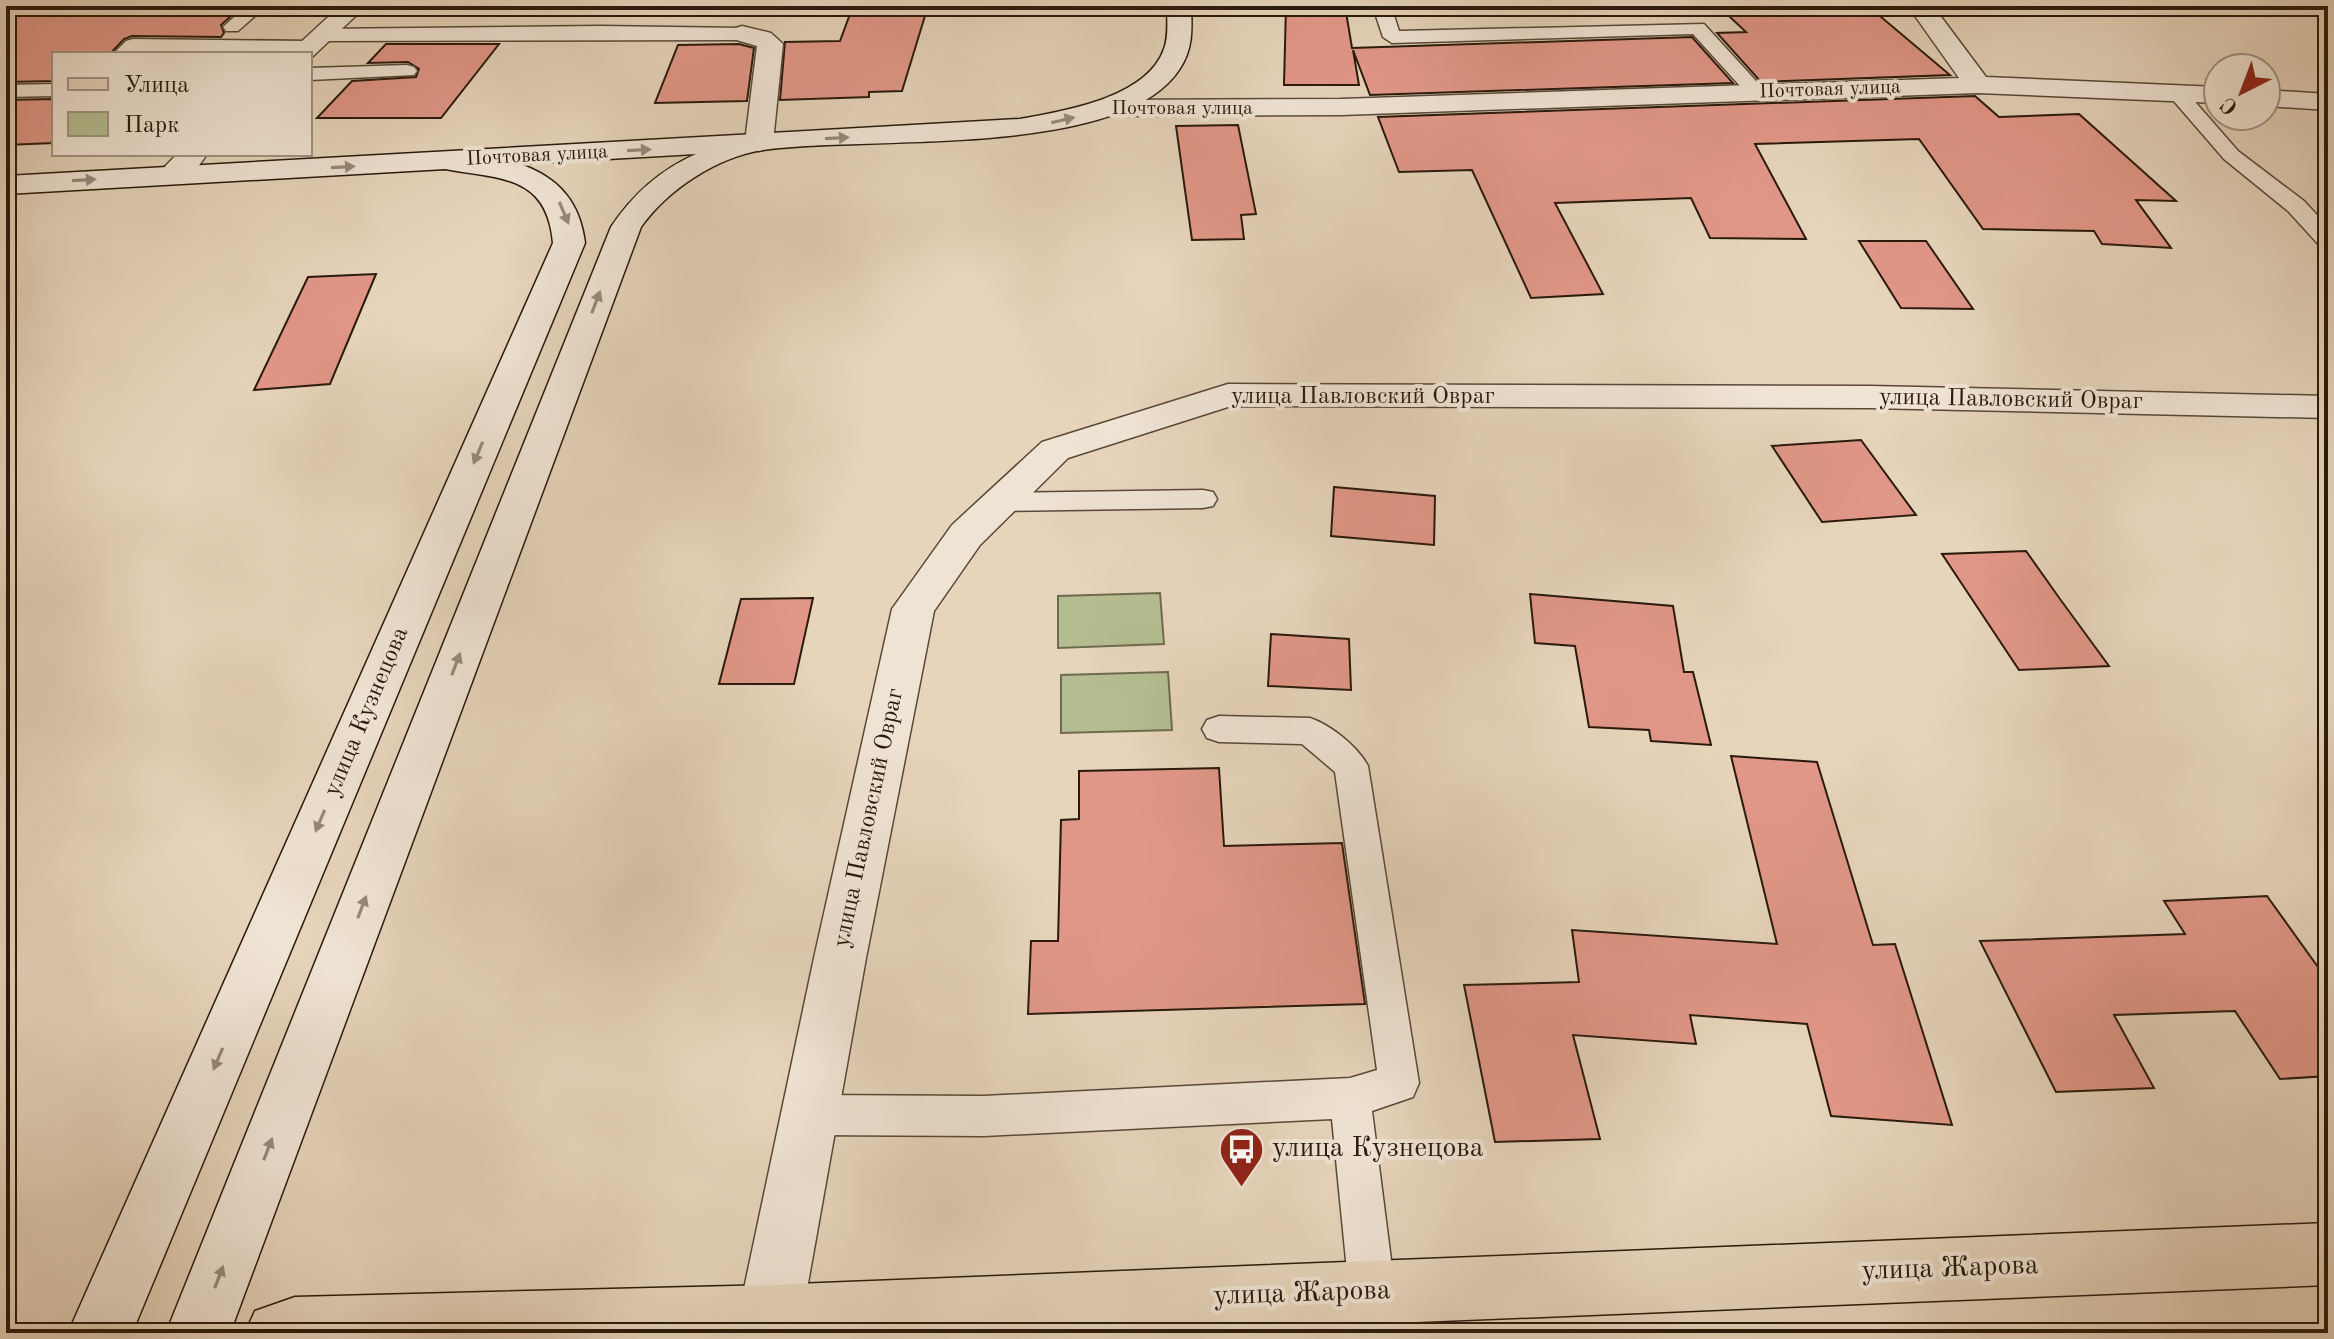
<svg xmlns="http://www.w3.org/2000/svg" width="2334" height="1339" viewBox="0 0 2334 1339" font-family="'Old Standard TT',serif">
<rect width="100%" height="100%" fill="#e6d4bb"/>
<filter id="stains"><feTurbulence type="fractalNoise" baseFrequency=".0025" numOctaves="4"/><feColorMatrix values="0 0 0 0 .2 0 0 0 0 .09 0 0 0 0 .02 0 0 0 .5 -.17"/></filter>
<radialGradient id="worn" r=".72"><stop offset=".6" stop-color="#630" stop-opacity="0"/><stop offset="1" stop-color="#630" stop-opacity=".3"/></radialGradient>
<!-- green -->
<g fill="#b4bd91" stroke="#6e6c4e" stroke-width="2">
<polygon points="1160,593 1164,644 1058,648 1058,596"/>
<polygon points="1168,672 1172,730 1061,733 1061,675"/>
</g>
<!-- building -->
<g fill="#e19788" stroke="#291a0c" stroke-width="2">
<polygon points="6,6 242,6 221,25 224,33 221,37 132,36 124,39 110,54 54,54 54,81 6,82"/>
<polygon points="853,6 928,6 902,91 869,92 869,97 780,100 785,42 840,41"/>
<polygon points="1286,6 1345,6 1352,48 1692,37 1733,83 1370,95 1353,50 1359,85 1284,85"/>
<polygon points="1806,6 1868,6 1950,75 1761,82 1717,33 1746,32 1729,16 1805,11"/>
<polygon points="386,44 499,44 441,118 317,118 352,81 416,77 419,69 408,62 368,63"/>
<polygon points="739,44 754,48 747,101 655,103 678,45"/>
<polygon points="1975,96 1999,117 2079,114 2176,201 2136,200 2171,248 2102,244 2094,231 1983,229 1919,139 1755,144 1806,239 1710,238 1691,198 1555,203 1603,294 1531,298 1472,170 1399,172 1378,117"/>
<polygon points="54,99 54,143 6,145 6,100"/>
<polygon points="1238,125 1256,214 1241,215 1244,239 1192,240 1176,126"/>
<polygon points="1859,241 1926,241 1973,309 1901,308"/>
<polygon points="376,274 330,384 254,390 308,277"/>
<polygon points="1861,440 1916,515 1822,522 1772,446"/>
<polygon points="1334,487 1435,496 1434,545 1331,536"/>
<polygon points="2026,551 2060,599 2109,666 2019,670 1942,554"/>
<polygon points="1530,594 1673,606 1684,672 1693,672 1711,745 1651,741 1649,730 1589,727 1575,646 1535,643"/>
<polygon points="813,598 794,684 719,684 741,599"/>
<polygon points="1271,634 1349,639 1351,690 1268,686"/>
<polygon points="1731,756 1817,762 1873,945 1895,944 1952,1125 1831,1116 1807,1024 1690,1015 1696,1044 1573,1035 1600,1139 1495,1142 1464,985 1579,982 1572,930 1777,944"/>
<polygon points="1219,768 1224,846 1342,843 1365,1004 1028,1014 1031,941 1058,941 1061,820 1079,819 1079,771"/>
<polygon points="2267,896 2328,981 2328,1076 2280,1079 2235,1011 2114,1015 2154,1088 2056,1092 1980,941 2185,934 2164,901"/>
</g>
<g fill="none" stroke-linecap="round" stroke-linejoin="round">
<defs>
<g id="lane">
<polygon points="246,6 266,6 238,31 226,31 223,27"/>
<polygon points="1442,6 1433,11 1393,12 1399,31 1704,24 1767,93 1764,97 1750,97 1693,34 1392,43 1383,37 1373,7"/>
<polygon points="600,26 742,28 751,34 742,40 321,41 312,35 321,29"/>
<polygon points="133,39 309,41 318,47 309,53 138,51 133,54 113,54 126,41"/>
<polygon points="407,65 414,67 417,71 414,75 310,80 310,68"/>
<polygon points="54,84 54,96 6,97 6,85"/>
<polygon points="2176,86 2183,88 2238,151 2304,201 2328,227 2328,248 2320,246 2288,211 2224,159 2166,92"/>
<polygon points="1203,490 1213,492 1217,499 1213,506 1203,508 1001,511 991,509 987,502 991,495 1001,493"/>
<path d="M1219,716L1310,718C1331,725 1358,747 1368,766L1419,1083L1413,1097L1372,1111L1395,1291L1388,1307L1372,1314L1356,1307L1349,1291L1332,1119L984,1136L812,1135L797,1129L791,1115L797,1101L812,1095L984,1096L1350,1078L1377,1070L1335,772L1302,744L1219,742L1207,738L1202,729L1207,720Z"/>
</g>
<g id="street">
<polygon points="340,6 366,6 310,59 310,54 288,54"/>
<polygon points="1908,6 1933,6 1986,77 2218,87 2218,103 1978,93 1341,115 1105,116 1095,114 1091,108 1095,102 1105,100 1341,99 1959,78"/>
<polygon points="742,26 771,33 783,44 773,142 769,148 759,151 749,148 745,142 757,46 733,39 729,34 733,29"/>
<polygon points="2266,90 2328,94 2328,110 2266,106"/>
<path d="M177,154H207C196,171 182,188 161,182L156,176Z"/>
<polygon points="1228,384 1870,386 2328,396 2328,418 1870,408 1231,406 1068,458 980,545 934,611 866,958 802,1317 795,1333 745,1333 738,1317 814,958 892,609 952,525 1042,442"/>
</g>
<path id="secondary" d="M1167,6H1191C1192,30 1193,50 1179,70C1119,160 862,135 763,150C717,157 668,189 641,227L230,1333H166L611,227C633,194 660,170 696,154L520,164C559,178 580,202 585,243L132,1333H68L553,243C547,174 499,179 445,169L6,194V176L1020,119C1064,111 1147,98 1164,49C1169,36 1167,20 1167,6Z"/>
<polygon id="primary" points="2328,1223 2328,1285 1148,1333 245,1333 255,1311 295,1297 770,1285"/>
</defs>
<!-- lane casing -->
<use href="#lane" stroke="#584838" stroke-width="3"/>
<!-- street casing -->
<use href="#street" stroke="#584838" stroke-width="3"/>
<!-- secondary casing -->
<use href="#secondary" stroke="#291a0c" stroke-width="3"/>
<!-- primary casing -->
<use href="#primary" stroke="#291a0c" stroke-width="3"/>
<!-- lane -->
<use href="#lane" fill="#efe3d3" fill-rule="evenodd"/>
<!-- street -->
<use href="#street" fill="#efe3d3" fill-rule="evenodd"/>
<!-- secondary -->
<use href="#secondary" fill="#efe3d3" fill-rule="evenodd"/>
<!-- primary -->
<use href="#primary" fill="#e6d4bb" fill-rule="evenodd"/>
</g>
<!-- one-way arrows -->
<defs><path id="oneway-solid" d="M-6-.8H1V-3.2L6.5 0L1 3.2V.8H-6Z" transform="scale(2)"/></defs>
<g fill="#968979">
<use href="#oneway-solid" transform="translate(1063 120) rotate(-13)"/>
<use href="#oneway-solid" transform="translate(837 138) rotate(-3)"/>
<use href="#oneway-solid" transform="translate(639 150) rotate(-3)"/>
<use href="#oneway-solid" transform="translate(343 167) rotate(-3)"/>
<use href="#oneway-solid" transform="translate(84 180) rotate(-3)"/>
<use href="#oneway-solid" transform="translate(564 213) rotate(67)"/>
<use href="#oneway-solid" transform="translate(596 302) rotate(-69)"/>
<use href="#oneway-solid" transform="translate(478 453) rotate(113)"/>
<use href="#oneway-solid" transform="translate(456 664) rotate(-69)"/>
<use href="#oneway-solid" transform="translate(320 821) rotate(113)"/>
<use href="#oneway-solid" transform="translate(362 907) rotate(-69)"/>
<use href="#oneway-solid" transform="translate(218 1059) rotate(113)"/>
<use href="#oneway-solid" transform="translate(268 1149) rotate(-69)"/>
<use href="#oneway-solid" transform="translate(219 1277) rotate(-69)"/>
</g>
<!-- icons -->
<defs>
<symbol id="bus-pin" viewBox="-11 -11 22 30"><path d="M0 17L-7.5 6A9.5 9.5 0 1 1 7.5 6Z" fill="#8f2418" stroke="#efe3d3"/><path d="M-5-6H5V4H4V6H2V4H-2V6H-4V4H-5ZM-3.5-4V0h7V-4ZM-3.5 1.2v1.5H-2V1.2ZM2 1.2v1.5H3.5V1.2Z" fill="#fff"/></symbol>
</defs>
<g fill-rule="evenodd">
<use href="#bus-pin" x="1216" y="1124" width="51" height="69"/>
</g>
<g text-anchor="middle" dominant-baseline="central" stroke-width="8" stroke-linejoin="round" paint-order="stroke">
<!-- far-street labels -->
<g font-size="20" fill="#291a0c" stroke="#efe3d3">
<text transform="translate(1830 90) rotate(-2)">Почтовая улица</text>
<text x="1182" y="109">Почтовая улица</text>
<text transform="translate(537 156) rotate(-3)">Почтовая улица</text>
</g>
<!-- street labels -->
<g font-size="24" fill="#291a0c" stroke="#efe3d3">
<text x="1363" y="397">улица Павловский Овраг</text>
<text transform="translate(2011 400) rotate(1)">улица Павловский Овраг</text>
<text transform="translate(367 712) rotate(-67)">улица Кузнецова</text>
<text transform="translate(869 818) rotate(-78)">улица Павловский Овраг</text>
</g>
<!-- near-poi labels -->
<g font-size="28" fill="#291a0c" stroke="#efe3d3" text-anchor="start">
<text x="1272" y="1149">улица Кузнецова</text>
</g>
<!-- near-street labels -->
<g font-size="28" fill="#291a0c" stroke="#efe3d3">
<text transform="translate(1950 1269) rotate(-2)">улица Жарова</text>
<text transform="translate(1302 1294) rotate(-2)">улица Жарова</text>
</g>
</g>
<!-- margin -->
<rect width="2334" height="1339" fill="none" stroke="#e6d4bb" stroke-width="32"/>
<rect x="8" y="8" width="2318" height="1323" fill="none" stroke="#291a0c" stroke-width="4"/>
<rect x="16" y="16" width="2302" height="1307" fill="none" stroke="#291a0c" stroke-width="2"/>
<!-- legend -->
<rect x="52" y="52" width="260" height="104" fill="#efe3d3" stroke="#a09383" stroke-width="2"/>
<rect x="68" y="78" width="40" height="12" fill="#e6d4bb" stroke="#a09383" stroke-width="2"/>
<text x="124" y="92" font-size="24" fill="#291a0c">Улица</text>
<rect x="68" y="112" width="40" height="24" fill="#b4bd91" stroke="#a09383" stroke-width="2"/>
<text x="124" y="132" font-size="24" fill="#291a0c">Парк</text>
<!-- north arrow -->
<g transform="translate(2242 92) rotate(222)"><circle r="38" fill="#efe3d3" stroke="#a09383" stroke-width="2"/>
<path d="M0-6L14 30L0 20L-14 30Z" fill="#8f2418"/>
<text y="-12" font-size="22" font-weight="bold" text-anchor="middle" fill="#291a0c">С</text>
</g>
<rect width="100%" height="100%" filter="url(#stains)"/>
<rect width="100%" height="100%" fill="url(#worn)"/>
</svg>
